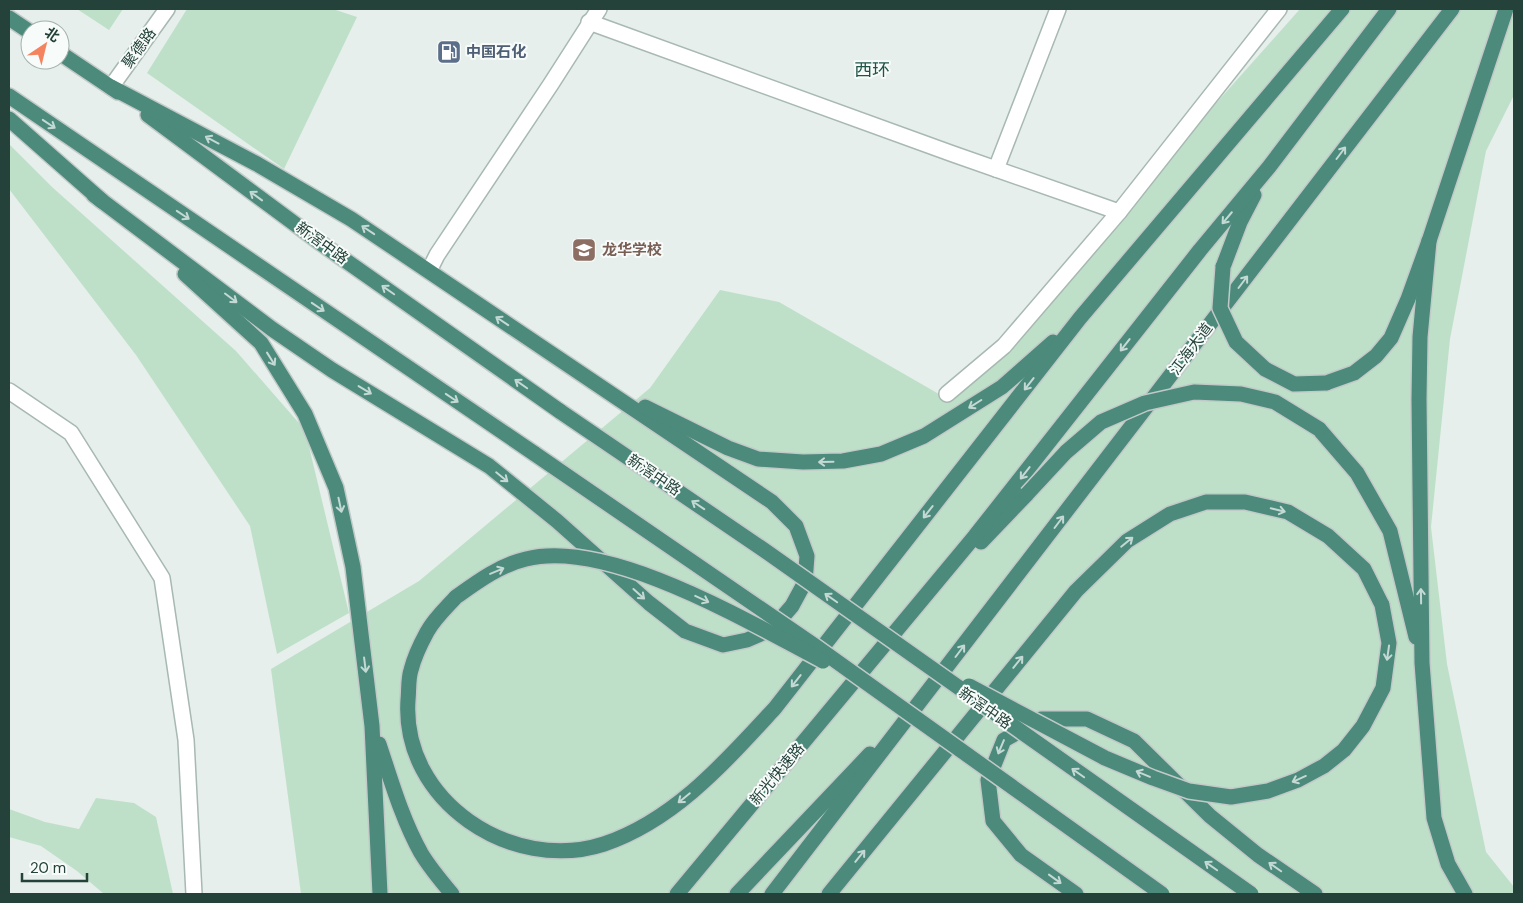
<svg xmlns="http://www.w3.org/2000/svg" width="1523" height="903" viewBox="0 0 1523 903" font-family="'DM Sans','Noto Sans SC',sans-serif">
<rect width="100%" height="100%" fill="#e6efeb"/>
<!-- green -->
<g fill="#bfe0c8">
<polygon points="77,9 123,9 109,30"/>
<polygon points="187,9 333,9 357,17 284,169 147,73"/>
<polygon points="1300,9 1514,9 1514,95 1486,151 1450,339 1431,527 1447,664 1486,852 1514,887 1514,894 301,894 271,669 419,581 650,388 720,290 779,302 951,401 1009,349 1119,212"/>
<polygon points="9,144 52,187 236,351 305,430 349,613 277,654 250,526 136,355 9,189"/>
<polygon points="96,798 134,803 156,817 173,894 104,894 77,871 41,846 9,837 9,809 45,822 79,829"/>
</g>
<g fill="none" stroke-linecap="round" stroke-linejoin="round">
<defs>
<polyline id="pedestrian" points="9,391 71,433 162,578 186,740 194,894"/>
<g id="minor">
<polyline points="589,22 953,154 1119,212 1004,346 947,394"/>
<polyline points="111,87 167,9"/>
<polyline points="996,169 1058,9"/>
<polyline points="1119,212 1279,9"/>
<polyline points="429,271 437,255 551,84 599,9"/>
</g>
<g id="trunk">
<polyline points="9,18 30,32"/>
<polyline points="60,53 118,92"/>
<polyline points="9,96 535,454"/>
<polyline points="148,115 322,244 561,412"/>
<polyline points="9,119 102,201"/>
<polyline points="94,195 272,329 332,370 489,466 557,521 649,603 685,631 723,645 747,640 772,629 792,606 805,582 807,556 796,526 772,502 351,219 257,164 111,87"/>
<polyline points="1429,241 1420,337 1419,399 1422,663 1434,818 1448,864 1465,894"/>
<polyline points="1223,267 1240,222 1254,195"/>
<polyline points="185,274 261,343 305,414 336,488 353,567 372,726 380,894"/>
<polyline points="1326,383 1354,373 1376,356 1391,338 1408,299 1429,241 1506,9"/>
<polyline points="645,407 728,448 758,459 803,462 843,461 881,454 924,436 1002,387 1053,342"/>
<polyline points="1319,429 1357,473 1390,531 1416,637"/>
<polyline points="981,542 1027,494"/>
<path d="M456,597C446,608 434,619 427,632C421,643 414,658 411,670C408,679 409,691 408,700C401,801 512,874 604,844C675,820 726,761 775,708L1080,318L1342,9"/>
<path d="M379,744C391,780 402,819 421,853C430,868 441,881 452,894"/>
<polyline points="677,894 975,536 1200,250 1269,167 1389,9"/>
<polyline points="737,894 870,754"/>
<polyline points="772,894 1452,9"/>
<polyline points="829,894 1076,591 1127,541 1170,514 1206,502 1245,502 1288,512 1328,536 1364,569 1382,605"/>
<polyline points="1076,894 1021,855 993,821 988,780 1004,740 1041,719 1087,719 1134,741 1210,816 1258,855 1315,894"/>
</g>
</defs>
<!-- pedestrian casing -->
<use href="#pedestrian" stroke="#a8b8b2" stroke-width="18"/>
<!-- minor casing -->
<use href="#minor" stroke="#a8b8b2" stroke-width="18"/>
<!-- trunk casing -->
<use href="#trunk" stroke="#c2cac8" stroke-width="18"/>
<!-- pedestrian -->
<use href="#pedestrian" stroke="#fff" stroke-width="15"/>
<!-- minor -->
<use href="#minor" stroke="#fff" stroke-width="15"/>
<!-- trunk -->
<use href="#trunk" stroke="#4c8a7c" stroke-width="15"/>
<defs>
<g id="trunk-bridge">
<polyline points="1223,267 1220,308 1236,342 1265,369 1294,384 1326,383"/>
<polyline points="561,412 764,550 1251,894"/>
<polyline points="535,454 815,646 1162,894"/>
<polyline points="1027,494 1066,452 1101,422 1145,403 1194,392 1241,394 1275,402 1319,429"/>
<path d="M456,597C477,582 500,565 526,559C609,538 750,623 823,661"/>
<polyline points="969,686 1105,758 1153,778 1189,791 1231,797 1268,791 1298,780 1324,766 1344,750 1363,726 1383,688 1389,643 1382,605"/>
</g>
</defs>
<!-- trunk-bridge casing -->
<use href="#trunk-bridge" stroke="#c2cac8" stroke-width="18" stroke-linecap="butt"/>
<!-- trunk-bridge -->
<use href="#trunk-bridge" stroke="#4c8a7c" stroke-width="15"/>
</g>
<!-- one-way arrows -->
<defs><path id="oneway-shaft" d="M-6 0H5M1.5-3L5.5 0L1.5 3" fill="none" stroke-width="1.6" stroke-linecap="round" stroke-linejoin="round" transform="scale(1.25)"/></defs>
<g stroke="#c4d9d4">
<use href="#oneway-shaft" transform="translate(49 124) rotate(34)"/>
<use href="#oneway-shaft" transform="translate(212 140) rotate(-152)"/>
<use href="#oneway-shaft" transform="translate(1341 153) rotate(-53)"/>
<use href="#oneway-shaft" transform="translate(256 196) rotate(-144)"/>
<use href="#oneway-shaft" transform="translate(183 215) rotate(34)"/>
<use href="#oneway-shaft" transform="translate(1227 218) rotate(130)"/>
<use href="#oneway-shaft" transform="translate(368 230) rotate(-146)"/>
<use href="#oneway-shaft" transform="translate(1243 282) rotate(-53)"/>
<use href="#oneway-shaft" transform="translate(388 290) rotate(-145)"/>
<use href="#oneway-shaft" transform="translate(231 298) rotate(37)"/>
<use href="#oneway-shaft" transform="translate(318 307) rotate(34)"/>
<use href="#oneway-shaft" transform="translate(502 321) rotate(-146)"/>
<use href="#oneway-shaft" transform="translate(1125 345) rotate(128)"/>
<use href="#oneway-shaft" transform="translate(271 359) rotate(58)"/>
<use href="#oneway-shaft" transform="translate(521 384) rotate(-145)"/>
<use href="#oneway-shaft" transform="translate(1029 384) rotate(128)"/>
<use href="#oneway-shaft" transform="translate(365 390) rotate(31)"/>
<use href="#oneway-shaft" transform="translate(452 398) rotate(34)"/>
<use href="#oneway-shaft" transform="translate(975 404) rotate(148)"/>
<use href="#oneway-shaft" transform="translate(826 462) rotate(179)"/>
<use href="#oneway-shaft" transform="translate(1025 473) rotate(128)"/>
<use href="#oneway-shaft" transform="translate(502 477) rotate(39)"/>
<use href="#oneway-shaft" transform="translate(340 505) rotate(78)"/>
<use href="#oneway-shaft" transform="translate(698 505) rotate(-146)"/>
<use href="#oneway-shaft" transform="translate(1278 510) rotate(14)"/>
<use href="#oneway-shaft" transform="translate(928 512) rotate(128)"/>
<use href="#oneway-shaft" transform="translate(1059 522) rotate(-53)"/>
<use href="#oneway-shaft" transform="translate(1127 542) rotate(-39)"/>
<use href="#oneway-shaft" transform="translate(497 571) rotate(-23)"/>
<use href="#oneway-shaft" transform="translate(639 594) rotate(42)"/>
<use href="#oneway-shaft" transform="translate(1421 596) rotate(-91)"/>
<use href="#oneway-shaft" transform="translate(831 598) rotate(-145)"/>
<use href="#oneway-shaft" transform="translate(702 599) rotate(25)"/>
<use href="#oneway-shaft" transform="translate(960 651) rotate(-53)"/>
<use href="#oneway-shaft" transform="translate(1388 653) rotate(98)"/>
<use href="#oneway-shaft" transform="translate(1018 662) rotate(-51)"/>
<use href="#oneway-shaft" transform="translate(365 665) rotate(83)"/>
<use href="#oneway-shaft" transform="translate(796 681) rotate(128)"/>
<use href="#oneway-shaft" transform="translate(1001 747) rotate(113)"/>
<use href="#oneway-shaft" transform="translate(1078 773) rotate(-145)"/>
<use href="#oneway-shaft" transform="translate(1143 774) rotate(-157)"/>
<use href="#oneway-shaft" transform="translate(1299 779) rotate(156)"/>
<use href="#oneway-shaft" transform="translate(684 798) rotate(141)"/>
<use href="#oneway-shaft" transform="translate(860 856) rotate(-51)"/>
<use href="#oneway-shaft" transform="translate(1211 866) rotate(-145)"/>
<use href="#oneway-shaft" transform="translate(1275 867) rotate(-145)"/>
<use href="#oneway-shaft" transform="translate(1055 879) rotate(36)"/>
</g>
<!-- icons -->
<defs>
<symbol id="fuel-square" viewBox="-11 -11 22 22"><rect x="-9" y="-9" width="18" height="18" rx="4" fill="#5c6f8a" stroke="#f7fbf9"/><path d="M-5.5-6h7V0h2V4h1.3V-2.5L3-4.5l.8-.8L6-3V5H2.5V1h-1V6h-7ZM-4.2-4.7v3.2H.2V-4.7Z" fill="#fff"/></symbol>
<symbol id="school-square" viewBox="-11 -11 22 22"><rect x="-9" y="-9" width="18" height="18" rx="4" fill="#8d6e63" stroke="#f7fbf9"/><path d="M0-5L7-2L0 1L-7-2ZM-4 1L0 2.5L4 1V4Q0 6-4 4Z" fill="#fff"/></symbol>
</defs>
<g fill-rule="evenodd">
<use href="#fuel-square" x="435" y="38" width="28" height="28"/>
<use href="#school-square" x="570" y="236" width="28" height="28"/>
</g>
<g text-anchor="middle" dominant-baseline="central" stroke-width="4" stroke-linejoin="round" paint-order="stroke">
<!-- street labels -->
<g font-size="15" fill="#24423a" stroke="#f7fbf9">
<text transform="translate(139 48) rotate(-54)">聚德路</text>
<text transform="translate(322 243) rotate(36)">新滘中路</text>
<text transform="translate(1191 349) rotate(-53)">江海大道</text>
<text transform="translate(654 475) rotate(34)">新滘中路</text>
<text transform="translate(985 708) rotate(35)">新滘中路</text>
<text transform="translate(777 774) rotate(-50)">新光快速路</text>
</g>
<!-- service labels -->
<g font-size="15" font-weight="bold" fill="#4e5e75" stroke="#f7fbf9" text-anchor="start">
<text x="466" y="52">中国石化</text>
</g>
<!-- education labels -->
<g font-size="15" font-weight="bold" fill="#785e54" stroke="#f7fbf9" text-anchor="start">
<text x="602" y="250">龙华学校</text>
</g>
<!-- quarter labels -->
<g font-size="18" fill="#1f5548" stroke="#f7fbf9">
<text x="872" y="70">西环</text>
</g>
</g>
<!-- border -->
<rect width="1523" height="903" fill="none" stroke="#24423a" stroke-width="20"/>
<!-- north arrow -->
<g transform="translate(45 45) rotate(35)"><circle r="24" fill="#f7fbf9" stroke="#a3b1ad"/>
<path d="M0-4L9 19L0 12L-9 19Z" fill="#f4845f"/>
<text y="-8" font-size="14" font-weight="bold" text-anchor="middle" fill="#24423a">北</text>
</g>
<!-- scale -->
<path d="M22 873v8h65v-8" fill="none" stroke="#24423a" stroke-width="2.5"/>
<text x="30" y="873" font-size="15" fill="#24423a" stroke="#f7fbf9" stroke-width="4" paint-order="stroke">20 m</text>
</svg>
